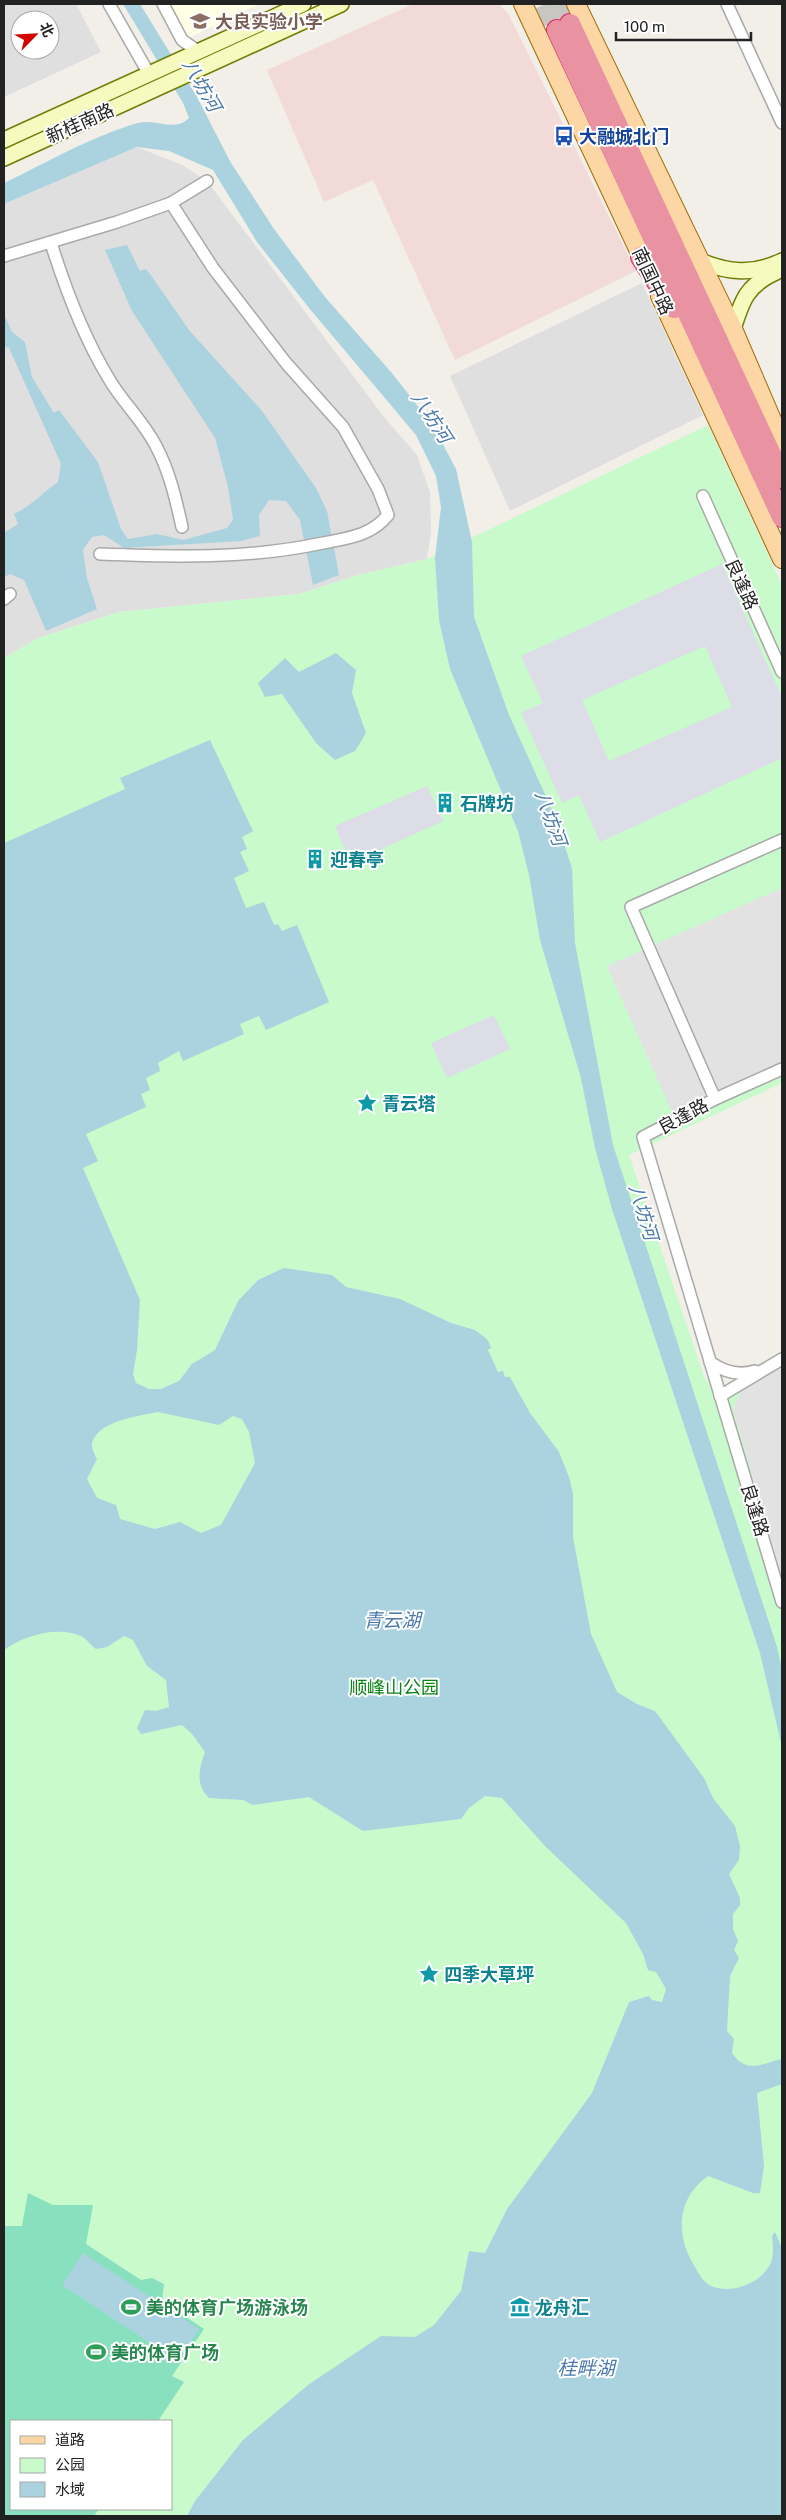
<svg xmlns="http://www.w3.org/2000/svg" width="786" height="2520" viewBox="0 0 786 2520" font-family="'Public Sans','Noto Sans SC',sans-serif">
<rect width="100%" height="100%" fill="#f2efe9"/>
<!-- residential -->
<g fill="#e0dfdf" fill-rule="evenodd">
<path d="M4,4H76L101,52L4,97ZM20,20H50V50H20Z"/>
<polygon points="137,147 182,165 207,181 384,417 417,455 430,492 431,531 427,559 358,575 299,594 119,612 38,638 4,658 4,204"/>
<polygon points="642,283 703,415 510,511 450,376"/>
</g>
<!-- commercial -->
<polygon fill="#f2dad9" points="413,4 499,4 509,15 636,271 455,360 373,180 324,202 267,70"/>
<!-- education -->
<polygon fill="#ffffe5" points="169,4 259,4 186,39"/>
<!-- park -->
<path fill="#c8facc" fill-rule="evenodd" d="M708,425L782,585V1083L629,1155L704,1376L713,1391H741L733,1409L782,1577V2516H4V658L38,638L119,612L299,594L358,575L427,559ZM11,2421H171V2509H11Z"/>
<!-- pitch -->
<polygon fill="#88e0be" points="28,2193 53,2205 93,2205 86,2244 141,2280 152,2278 164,2284 162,2301 204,2329 172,2376 184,2382 158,2421 11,2421 11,2509 99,2509 94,2516 4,2516 4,2226 22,2226"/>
<!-- parking -->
<g fill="#e2e2e2">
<polygon points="782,888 782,1063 672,1112 607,966"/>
<polygon points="782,1367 782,1577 733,1409 741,1391"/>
</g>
<!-- plaza -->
<g fill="#dddde8" fill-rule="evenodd">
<path d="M722,564L782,697V758L600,842L579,795L562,803L521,713L543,703L521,656ZM705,646L732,707L609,761L582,700Z"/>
<polygon points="427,786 443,821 351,863 335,826"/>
<polygon points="494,1015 510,1049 447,1078 431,1043"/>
</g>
<!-- water -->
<g fill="#aad3df" fill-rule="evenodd">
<path d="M123,4H140L197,97L231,163L274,229L325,297L391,372L432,424L456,469L472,542L474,617L509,715L554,814L572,868L575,943L613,1145L777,1647L782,1669V1747L760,1653L612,1209L595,1148L581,1078L540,940L529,875L518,831L450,669L439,620L435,558L441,507L436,476L416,435L309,308L257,242L213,170L169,151L137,147L4,204V183C48,162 92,136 138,123C157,118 174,133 189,118L183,103Z"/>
<path d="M127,245L140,271L146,269L150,274L189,330L262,411L316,488L327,511L339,575L313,585L300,520L286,501L269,500L259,515L260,536L241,541L124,548L104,535L92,537L83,550L87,578L97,609L46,631L24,580L10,574L4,577V533L18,524L14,514C30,507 43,492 58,482L61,464L9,348L4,346V314L12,332L25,342L32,377L54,413L59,410L98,462L121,529L128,539L157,534L183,540L227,528L233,520L228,487L215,438L132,311L105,250Z"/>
<polygon points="336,653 356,670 352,693 366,733 355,751 335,760 316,743 282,694 265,697 258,683 285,658 299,672"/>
<path d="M210,740L253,831L242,837L247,849L240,852L249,871L234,878L246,908L264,902L274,925L278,924L282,931L297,925L329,1002L266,1030L259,1016L240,1024L244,1034L183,1061L179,1051L158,1063L160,1071L146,1078L150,1090L141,1094L146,1107L86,1134L98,1161L83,1168L140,1300L137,1350L133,1374L136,1383L149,1389H161L179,1381L192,1364L215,1350L238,1301L258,1280L284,1268L332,1275L346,1287L400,1299L451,1323L475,1330L488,1340L491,1348L488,1350L498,1372L503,1371L505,1377H510L530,1413L559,1452L569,1477L573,1493V1537L591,1634L617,1692L637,1704L655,1711L704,1778L713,1798L735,1826L740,1846L739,1860L729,1874L740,1898V1905L733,1914V1929L738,1941L734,1950L739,1958L730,1976L727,2031L734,2039L732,2053C747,2075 763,2063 782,2059V2084L757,2093L764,2166L760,2193H753L708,2176C676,2199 675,2235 695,2267C698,2273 703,2281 709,2285C730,2296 763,2283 771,2262C774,2254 773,2244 772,2236L775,2232L782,2248V2516H187L195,2501L243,2440L308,2385L381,2336L415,2337L434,2325L461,2291L469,2251L485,2253L507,2209L592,2093L629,2002L649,1996L652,2000L662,2002L666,1989L656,1972L648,1970L643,1954L626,1923L545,1846L502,1798L485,1796L469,1808L461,1819L363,1831L309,1797L253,1805L243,1800L209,1798C195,1784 199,1769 205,1752L192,1734L182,1725L141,1734L137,1728L145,1710L156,1711L169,1707L166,1680L147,1666L133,1640L124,1636L107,1647L96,1649C91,1646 86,1638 81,1636C58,1626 24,1635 4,1650V843L125,789L120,778ZM158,1412L219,1425L233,1416L242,1419L249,1432L255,1463L221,1525L201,1533L180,1522L155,1529L120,1519L116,1505L97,1498L87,1479L97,1459C94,1453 90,1446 93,1440C102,1420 140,1416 158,1412Z"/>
<polygon points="83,2253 199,2329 179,2362 62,2285"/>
</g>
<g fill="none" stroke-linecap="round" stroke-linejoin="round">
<!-- highway-tunnel -->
<g stroke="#c8c6c1" stroke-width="20" stroke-dasharray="20 10" stroke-linecap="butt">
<polyline points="545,4 557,30"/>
<polyline points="561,4 570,24"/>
</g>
<defs>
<g id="street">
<polyline points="109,4 149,74"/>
<polyline points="163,4 182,40 199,52"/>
<polyline points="727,4 782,123"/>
<path d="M51,243C66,291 83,336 109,379C123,403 145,423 157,448C170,473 176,500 182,527"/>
<polyline points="4,256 117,222 171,203 207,181"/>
<polyline points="703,496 782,672"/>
<path d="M100,554C176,557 248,559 323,543C348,538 371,536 388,515L378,489L343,427L286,363L213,268L171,203"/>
<polyline points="4,599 10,594"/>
<polyline points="782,840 631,907 715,1099 643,1137 782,1602"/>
<polyline points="715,1099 782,1069"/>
<path d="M710,1362C724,1372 739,1376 755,1371"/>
<polyline points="720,1396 782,1359"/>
</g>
<g id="secondary">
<polyline points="4,140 303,4"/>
<polyline points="4,158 341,4"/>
<path d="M700,261C729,273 753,275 782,261"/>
<path d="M733,329C742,300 747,285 776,272"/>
</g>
<g id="primary">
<polyline points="523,4 647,268"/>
<polyline points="576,4 733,329 782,443"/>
<polyline points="660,296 782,559"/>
</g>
<g id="highway">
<polyline points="570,24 782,478"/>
<polyline points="557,30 782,517"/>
<polyline points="641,257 674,308"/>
</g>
</defs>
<!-- street casing -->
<use href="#street" stroke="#a9a9a9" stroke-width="14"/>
<!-- secondary casing -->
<use href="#secondary" stroke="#707d05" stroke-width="18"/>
<!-- primary casing -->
<use href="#primary" stroke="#a06b00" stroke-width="20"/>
<!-- highway casing -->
<use href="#highway" stroke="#dc2a67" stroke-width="22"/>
<!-- street -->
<use href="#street" stroke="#fff" stroke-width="11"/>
<!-- secondary -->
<use href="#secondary" stroke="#f7fabf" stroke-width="15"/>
<!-- primary -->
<use href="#primary" stroke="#fcd6a4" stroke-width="18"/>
<!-- highway -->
<use href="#highway" stroke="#e892a2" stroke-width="20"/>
</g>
<!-- icons -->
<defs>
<symbol id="school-bare" viewBox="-9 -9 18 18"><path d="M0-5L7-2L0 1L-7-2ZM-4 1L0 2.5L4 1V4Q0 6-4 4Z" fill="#8d6e63" stroke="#fff" stroke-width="2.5" paint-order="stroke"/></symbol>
<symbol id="bus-bare" viewBox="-9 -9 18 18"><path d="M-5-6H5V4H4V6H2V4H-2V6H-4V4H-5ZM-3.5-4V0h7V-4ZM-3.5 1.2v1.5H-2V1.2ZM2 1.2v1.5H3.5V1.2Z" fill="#1a4fb4" stroke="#fff" stroke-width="2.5" paint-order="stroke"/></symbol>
<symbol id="building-bare" viewBox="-9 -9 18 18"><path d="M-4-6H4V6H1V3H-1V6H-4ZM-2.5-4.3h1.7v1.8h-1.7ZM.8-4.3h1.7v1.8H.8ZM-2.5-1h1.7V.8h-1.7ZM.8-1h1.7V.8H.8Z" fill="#0f9aa8" stroke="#fff" stroke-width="2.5" paint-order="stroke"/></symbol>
<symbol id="sight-bare" viewBox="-9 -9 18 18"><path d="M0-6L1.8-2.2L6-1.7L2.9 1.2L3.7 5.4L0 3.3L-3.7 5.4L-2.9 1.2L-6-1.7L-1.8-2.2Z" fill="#0f9aa8" stroke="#fff" stroke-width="2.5" paint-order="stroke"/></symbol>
<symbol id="stadium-bare" viewBox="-9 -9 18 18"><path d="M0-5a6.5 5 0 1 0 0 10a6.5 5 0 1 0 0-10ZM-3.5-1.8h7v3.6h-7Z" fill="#2e9e5b" stroke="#fff" stroke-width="2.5" paint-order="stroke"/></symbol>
<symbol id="museum-bare" viewBox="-9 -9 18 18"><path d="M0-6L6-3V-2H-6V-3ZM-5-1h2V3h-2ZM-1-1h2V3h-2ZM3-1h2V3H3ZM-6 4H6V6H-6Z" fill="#0f9aa8" stroke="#fff" stroke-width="2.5" paint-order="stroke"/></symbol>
</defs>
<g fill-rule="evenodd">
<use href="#school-bare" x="186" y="7" width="28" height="28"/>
<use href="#bus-bare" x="550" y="122" width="28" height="28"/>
<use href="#building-bare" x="431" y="789" width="28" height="28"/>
<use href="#building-bare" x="301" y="845" width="28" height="28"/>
<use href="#sight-bare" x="353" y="1089" width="28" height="28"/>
<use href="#sight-bare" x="415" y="1960" width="28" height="28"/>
<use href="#stadium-bare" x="117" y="2293" width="28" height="28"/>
<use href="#museum-bare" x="506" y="2293" width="28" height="28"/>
<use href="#stadium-bare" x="82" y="2338" width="28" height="28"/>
</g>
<g text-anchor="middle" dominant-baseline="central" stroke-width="4" stroke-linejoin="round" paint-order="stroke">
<!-- education labels -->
<g font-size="18" font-weight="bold" fill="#785e54" stroke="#fff" text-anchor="start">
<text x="215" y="21">大良实验小学</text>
</g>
<!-- street labels -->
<g font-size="18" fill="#222" stroke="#fff">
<text transform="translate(80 123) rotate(-24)">新桂南路</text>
<text transform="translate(653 281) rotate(65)">南国中路</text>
<text transform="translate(742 584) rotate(66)">良逢路</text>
<text transform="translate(683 1116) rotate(-28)">良逢路</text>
<text transform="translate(755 1510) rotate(73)">良逢路</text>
</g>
<!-- transit labels -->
<g font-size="18" font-weight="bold" fill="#164399" stroke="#fff" text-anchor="start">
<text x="579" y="136">大融城北门</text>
</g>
<!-- culture labels -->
<g font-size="18" font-weight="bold" fill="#0d838f" stroke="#fff" text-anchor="start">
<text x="460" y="803">石牌坊</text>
<text x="330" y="859">迎春亭</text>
<text x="382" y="1103">青云塔</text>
<text x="444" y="1974">四季大草坪</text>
<text x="535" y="2307">龙舟汇</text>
</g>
<!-- park labels -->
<g font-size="18" fill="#0c8416" stroke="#fff">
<text x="394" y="1687">顺峰山公园</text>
</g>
<!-- leisure labels -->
<g font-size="18" font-weight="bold" fill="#27864d" stroke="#fff" text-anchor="start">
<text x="146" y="2307">美的体育广场游泳场</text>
<text x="111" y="2352">美的体育广场</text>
</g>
<!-- water labels -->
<g font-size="19" font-style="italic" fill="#4a7aab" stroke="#fff">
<text transform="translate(202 85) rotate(60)">八坊河</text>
<text transform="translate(432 417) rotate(57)">八坊河</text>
<text transform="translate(551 818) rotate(70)">八坊河</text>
<text transform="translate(644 1212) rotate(73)">八坊河</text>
<text x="392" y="1620">青云湖</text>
<text x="586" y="2368">桂畔湖</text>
</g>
</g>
<!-- border -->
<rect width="786" height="2520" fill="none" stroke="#222222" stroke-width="10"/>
<!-- legend -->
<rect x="10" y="2420" width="162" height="90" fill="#ffffff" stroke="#a7a7a7"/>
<rect x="20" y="2436" width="25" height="8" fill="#fcd6a4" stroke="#a7a7a7"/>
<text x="55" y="2445" font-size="15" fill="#222222">道路</text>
<rect x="20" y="2458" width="25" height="15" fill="#c8facc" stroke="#a7a7a7"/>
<text x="55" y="2470" font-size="15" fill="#222222">公园</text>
<rect x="20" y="2482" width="25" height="15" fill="#aad3df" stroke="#a7a7a7"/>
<text x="55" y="2495" font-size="15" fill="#222222">水域</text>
<!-- north arrow -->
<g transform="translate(35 35) rotate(66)"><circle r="24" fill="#ffffff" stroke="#a7a7a7"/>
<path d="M0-4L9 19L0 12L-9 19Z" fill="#d40000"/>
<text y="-8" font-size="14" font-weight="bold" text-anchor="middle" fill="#222222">北</text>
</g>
<!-- scale -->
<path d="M616 32v8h135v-8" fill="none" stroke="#222222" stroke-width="2.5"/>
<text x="624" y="32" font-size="15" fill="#222222" stroke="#ffffff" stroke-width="4" paint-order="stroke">100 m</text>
</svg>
